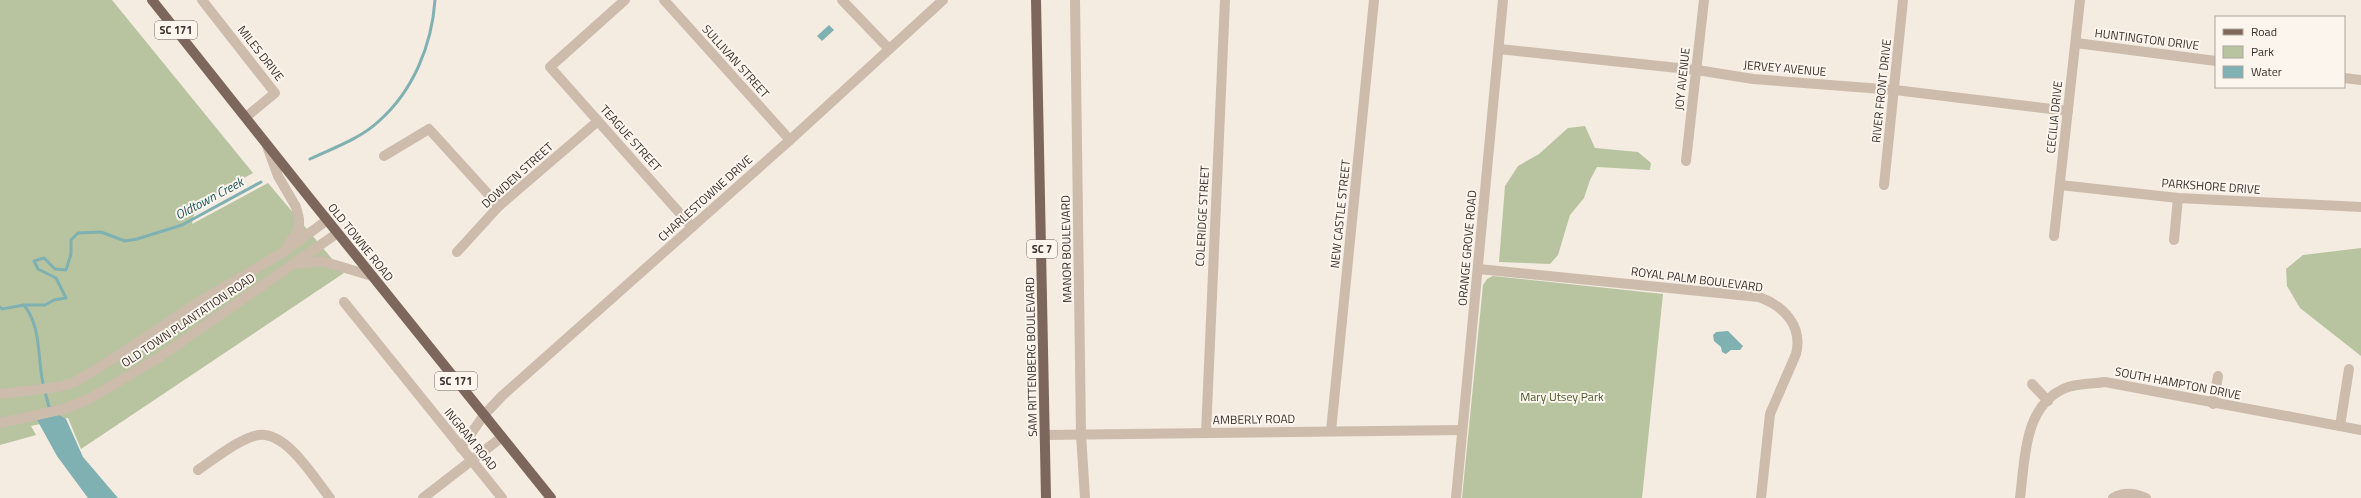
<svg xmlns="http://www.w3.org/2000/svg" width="2361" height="498" viewBox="0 0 2361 498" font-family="'Titillium Web',sans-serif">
<rect width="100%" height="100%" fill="#f4ebe1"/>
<!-- green -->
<g fill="#b8c4a0">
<polygon points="0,0 112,0 253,173 196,205 192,224 268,183 344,273 81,449 68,418 31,426 36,435 0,445"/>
<polygon points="1585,126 1595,148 1638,152 1651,163 1650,170 1597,167 1590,180 1584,198 1570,215 1558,255 1550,264 1499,262 1505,186 1518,166 1539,154 1568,128"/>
<polygon points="2361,248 2361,356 2300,308 2287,286 2286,269 2303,255"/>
<polygon points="1493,276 1663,294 1642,498 1462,498 1483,285 1487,279"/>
</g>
<!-- water -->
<g fill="#7fb0b2">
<polygon points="829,25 834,30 822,41 817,36"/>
<polygon points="1728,331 1743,346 1740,350 1731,350 1726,354 1722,352 1721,347 1714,341 1713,335 1716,332"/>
<polygon points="59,415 66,419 83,457 118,498 88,498 57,456 36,418"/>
</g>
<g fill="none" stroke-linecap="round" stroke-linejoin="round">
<!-- stream -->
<g stroke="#7fb0b2" stroke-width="3">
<path d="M310,159C333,148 360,139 379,121C413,91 432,45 435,0"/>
<path d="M24,305C39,324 38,348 41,371C42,384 47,398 50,411"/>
<polyline points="0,307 2,309 24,305 45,305 54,300 66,298 56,278 38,269 34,261 44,258 55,269 66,270 71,254 71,240 78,233 101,232 125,241 137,239 182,225 261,182"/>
</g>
<!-- minor -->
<g stroke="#cdbbac" stroke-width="10">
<polyline points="202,0 275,93 246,117"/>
<polyline points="625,0 550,67 692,227"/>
<polyline points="664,0 790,140"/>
<polyline points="842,0 889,49"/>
<polyline points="1075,0 1081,434 1085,498"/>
<polyline points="2076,43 2216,61"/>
<polyline points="1499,49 1697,70 1753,79 1895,90 2068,111"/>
<polyline points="2344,78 2361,80"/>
<polyline points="267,146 278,176 296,207 299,219 299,229 288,245"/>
<polyline points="384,156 429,129 499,206"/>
<polyline points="1686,161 1704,0"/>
<polyline points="1884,185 1903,0"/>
<polyline points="2060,185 2178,198 2361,207"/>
<polyline points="2054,236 2080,0"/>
<polyline points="2174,240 2178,198"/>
<polyline points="457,252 499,206 598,121"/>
<polyline points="295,264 322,261 372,276"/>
<path d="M1479,269L1759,297C1784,306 1803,326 1796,354L1770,414L1761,498"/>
<polyline points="344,302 502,498"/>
<polyline points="2032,384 2048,401"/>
<polyline points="0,394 58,387 75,382 124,352 202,300 282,253 326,221"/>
<polyline points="2213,404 2218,376"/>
<polyline points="0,423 64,409 89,399 160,357 336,234"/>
<polyline points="2340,426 2349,369"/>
<polyline points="1331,431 1374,0"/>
<polyline points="1206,433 1225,0"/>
<polyline points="1046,435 1462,430"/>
<polyline points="461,448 484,415 502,396 790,140 943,0"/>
<path d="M198,470C213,460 241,437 259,435C287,432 314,478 330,498"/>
<polyline points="423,498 502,437"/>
<path d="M2020,498C2025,461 2023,408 2063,389C2076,383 2092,384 2105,382L2361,430"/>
<path d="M2113,498C2123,492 2135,493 2146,498"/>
</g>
<!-- tertiary -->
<polyline stroke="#cdbbac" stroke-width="10" points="1456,498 1503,0"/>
<!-- primary -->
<g stroke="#7d675c" stroke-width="10">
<path d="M152,0C284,167 417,332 551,498"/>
<polyline points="1036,0 1046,498"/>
</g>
</g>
<g text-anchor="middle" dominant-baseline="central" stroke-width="4" stroke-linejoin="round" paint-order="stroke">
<!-- shield labels -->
<g fill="#fbf5ee" stroke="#756b66" stroke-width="1">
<rect x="155" y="21" width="42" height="18" rx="3"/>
<rect x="1027" y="240" width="30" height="18" rx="3"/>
<rect x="435" y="372" width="42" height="18" rx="3"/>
</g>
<g font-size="11" font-weight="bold" fill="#3b302b">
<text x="176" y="30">SC 171</text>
<text x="1042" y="249">SC 7</text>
<text x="456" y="381">SC 171</text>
</g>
<!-- street labels -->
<g font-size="12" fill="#3b302b" stroke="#fbf5ee">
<text transform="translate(2147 39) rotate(7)">HUNTINGTON DRIVE</text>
<text transform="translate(261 53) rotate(52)">MILES DRIVE</text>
<text transform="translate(736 61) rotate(48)">SULLIVAN STREET</text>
<text transform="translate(1785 68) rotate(5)">JERVEY AVENUE</text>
<text transform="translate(1682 79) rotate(-84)">JOY AVENUE</text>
<text transform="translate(1881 91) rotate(-84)">RIVER FRONT DRIVE</text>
<text transform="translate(2054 117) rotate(-84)">CECILIA DRIVE</text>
<text transform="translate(631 138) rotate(48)">TEAGUE STREET</text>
<text transform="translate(517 175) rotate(-42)">DOWDEN STREET</text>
<text transform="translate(2211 186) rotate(4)">PARKSHORE DRIVE</text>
<text transform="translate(705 198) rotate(-42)">CHARLESTOWNE DRIVE</text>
<text transform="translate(1340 214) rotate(-84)">NEW CASTLE STREET</text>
<text transform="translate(1202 216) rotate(-87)">COLERIDGE STREET</text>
<text transform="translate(361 242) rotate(51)">OLD TOWNE ROAD</text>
<text transform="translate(1467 248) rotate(-85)">ORANGE GROVE ROAD</text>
<text transform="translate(1066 249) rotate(-91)">MANOR BOULEVARD</text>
<text transform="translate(1697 279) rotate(7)">ROYAL PALM BOULEVARD</text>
<text transform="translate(188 320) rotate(-34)">OLD TOWN PLANTATION ROAD</text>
<text transform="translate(1031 357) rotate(-91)">SAM RITTENBERG BOULEVARD</text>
<text transform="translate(2178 383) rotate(11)">SOUTH HAMPTON DRIVE</text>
<text transform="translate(1254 419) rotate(-1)">AMBERLY ROAD</text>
<text transform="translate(471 439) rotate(51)">INGRAM ROAD</text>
</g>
<!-- park labels -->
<g font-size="12" fill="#4a5a2e" stroke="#fbf5ee">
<text x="1562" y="396">Mary Utsey Park</text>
</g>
<!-- water labels -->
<g font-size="13" font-style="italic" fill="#1f5a5e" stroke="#fbf5ee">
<text transform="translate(209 198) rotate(-28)">Oldtown Creek</text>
</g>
</g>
<!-- legend -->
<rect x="2215" y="16" width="130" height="72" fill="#fbf5ee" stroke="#aea6a0"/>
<rect x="2223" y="29" width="20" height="6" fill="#7d675c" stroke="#aea6a0"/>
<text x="2251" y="36" font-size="12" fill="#3b302b">Road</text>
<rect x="2223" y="46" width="20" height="12" fill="#b8c4a0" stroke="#aea6a0"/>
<text x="2251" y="56" font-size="12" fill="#3b302b">Park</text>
<rect x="2223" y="66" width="20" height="12" fill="#7fb0b2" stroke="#aea6a0"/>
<text x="2251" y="76" font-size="12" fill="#3b302b">Water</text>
</svg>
